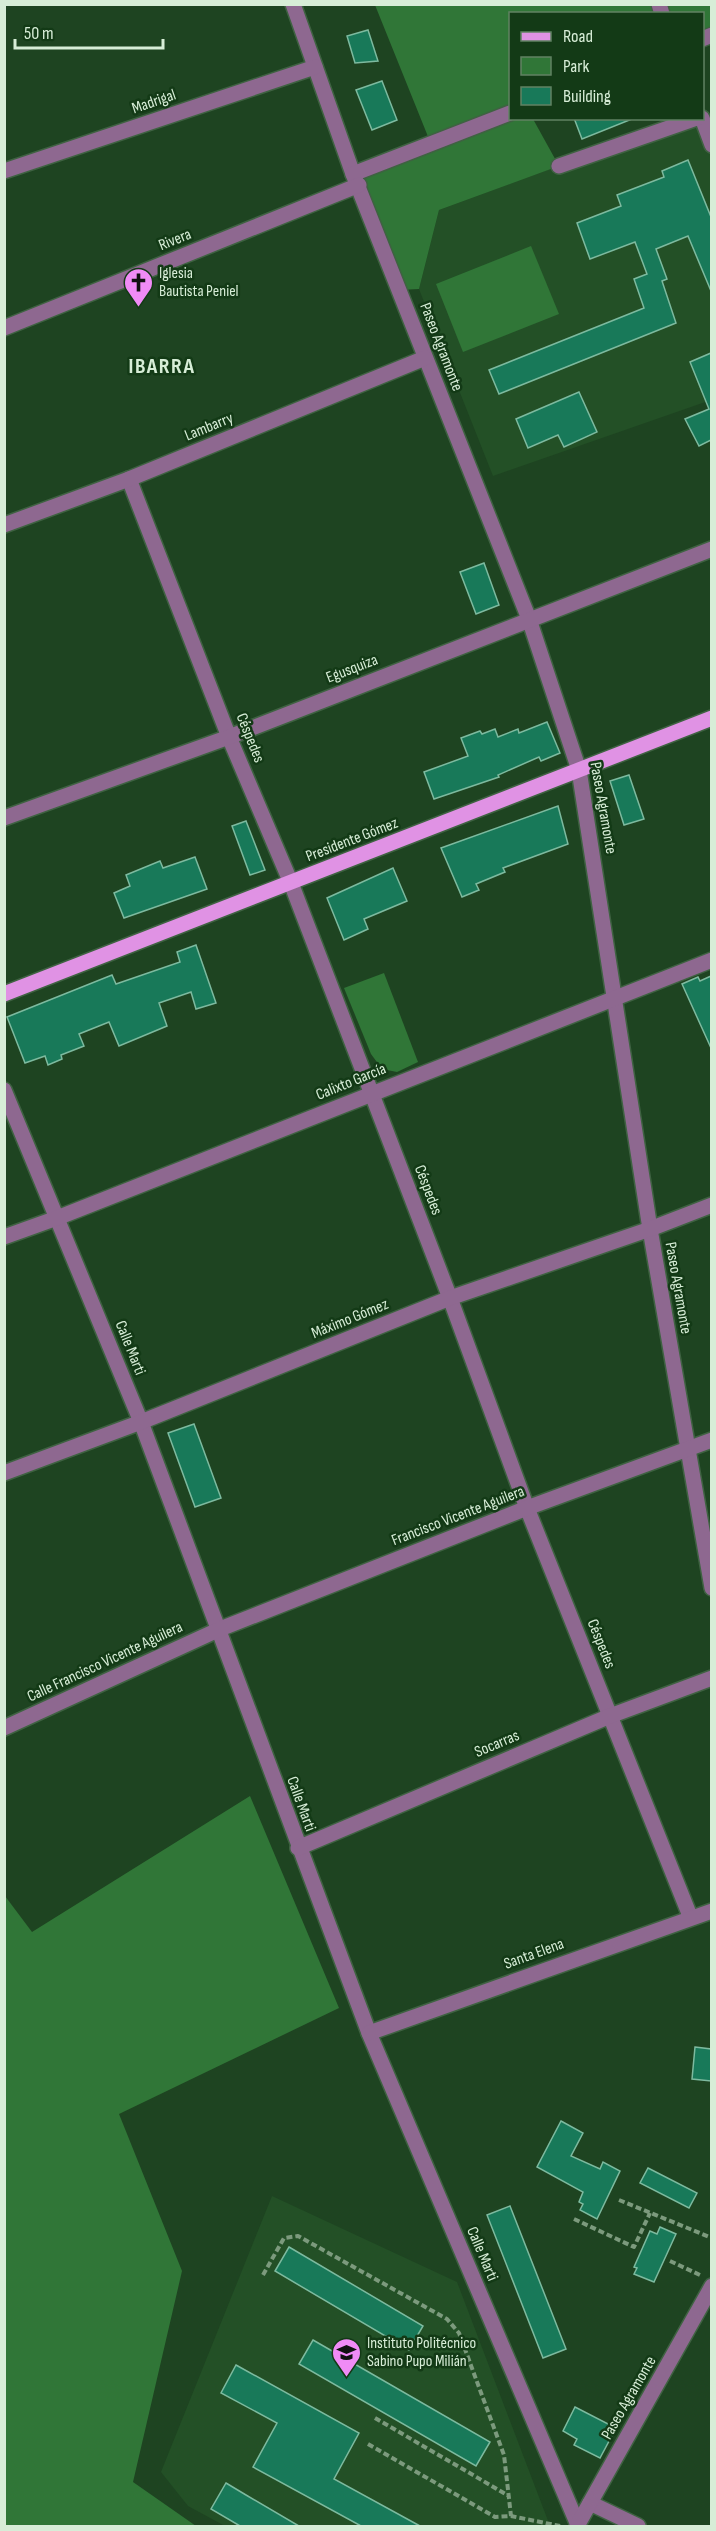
<svg xmlns="http://www.w3.org/2000/svg" width="716" height="2531" viewBox="0 0 716 2531" font-family="'Sofia Sans Condensed',sans-serif">
<rect width="100%" height="100%" fill="#1e4421"/>
<!-- built -->
<g fill="#235026">
<polygon points="702,118 712,142 711,400 493,476 419,289 439,210 686,119"/>
<polygon points="272,2196 457,2282 550,2526 225,2526 188,2506 161,2472"/>
</g>
<!-- green -->
<g fill="#307637">
<polygon points="375,5 711,5 711,35 703,39 702,14 510,14 510,118 533,119 559,166 439,210 419,289 399,290 353,174 431,144"/>
<polygon points="531,246 559,314 463,352 436,284"/>
<polygon points="384,973 418,1062 397,1072 382,1069 371,1054 344,988"/>
<polygon points="250,1796 339,2008 119,2114 182,2271 133,2482 196,2526 5,2526 5,1896 32,1932"/>
</g>
<!-- building -->
<g fill="#187959" stroke="#7dba9f" stroke-width="1.5">
<polygon points="368,30 378,61 355,63 347,36"/>
<polygon points="382,81 397,120 372,130 356,90"/>
<polygon points="574,118 632,118 632,119 582,139"/>
<polygon points="688,160 711,217 711,291 688,236 656,249 667,279 662,281 676,323 499,394 489,370 644,308 634,279 647,274 635,242 590,259 577,223 621,206 617,195 664,177 662,171"/>
<polygon points="711,353 711,440 699,446 685,419 709,409 690,362"/>
<polygon points="579,392 597,432 564,447 558,435 528,448 516,419"/>
<polygon points="484,563 499,605 476,614 460,572"/>
<polygon points="547,722 560,753 541,761 539,757 498,775 499,777 434,799 424,772 468,756 461,738 480,731 482,734 495,729 498,737 518,729 519,733"/>
<polygon points="629,775 644,819 624,825 610,781"/>
<polygon points="558,806 568,844 503,868 505,872 476,884 479,890 462,897 441,848"/>
<polygon points="246,821 265,870 250,875 232,826"/>
<polygon points="195,857 207,889 124,918 114,893 130,886 126,875 160,861 163,868"/>
<polygon points="393,868 407,901 364,919 368,929 344,940 327,898"/>
<polygon points="196,945 216,1003 196,1009 191,992 159,1003 167,1026 119,1046 109,1022 79,1034 84,1046 61,1055 62,1059 48,1065 45,1056 25,1063 7,1017 112,975 116,984 180,962 177,952"/>
<polygon points="711,976 711,1048 682,984 698,977 700,981"/>
<polygon points="194,1424 221,1498 195,1507 168,1433"/>
<polygon points="695,2047 711,2049 711,2081 692,2079"/>
<polygon points="561,2121 583,2133 571,2156 600,2169 603,2162 620,2171 597,2219 580,2210 583,2204 579,2202 583,2192 537,2167"/>
<polygon points="648,2168 697,2193 689,2208 640,2183"/>
<polygon points="510,2206 566,2349 543,2358 487,2215"/>
<polygon points="660,2227 676,2234 654,2282 634,2274 637,2268 634,2267 650,2231 657,2234"/>
<polygon points="289,2247 423,2326 409,2350 275,2271"/>
<polygon points="313,2340 490,2442 476,2466 299,2364"/>
<polygon points="236,2365 359,2433 334,2479 420,2526 361,2526 253,2467 277,2423 221,2393"/>
<polygon points="575,2407 616,2428 600,2458 574,2445 577,2439 563,2431"/>
<polygon points="226,2483 246,2495 299,2526 240,2526 211,2509"/>
</g>
<g fill="none" stroke-linecap="round" stroke-linejoin="round">
<defs>
<g id="minor">
<polyline points="293,4 353,174 529,619 579,770 650,1229 712,1588"/>
<polyline points="659,4 662,14"/>
<polyline points="702,39 712,35"/>
<polyline points="702,118 712,145"/>
<polyline points="559,166 697,118"/>
<polyline points="4,171 315,67"/>
<polyline points="353,174 510,113"/>
<polyline points="4,328 359,185"/>
<polyline points="129,479 229,737 291,883 450,1298 527,1508 690,1916"/>
<polyline points="4,525 129,479 425,358"/>
<polyline points="4,818 229,737 712,549"/>
<polyline points="4,1090 141,1422 369,2033 578,2525"/>
<polyline points="4,1237 57,1218 712,960"/>
<polyline points="4,1473 141,1422 450,1298 650,1229 712,1205"/>
<polyline points="4,1728 220,1629 527,1508 712,1440"/>
<polyline points="298,1848 610,1716 712,1678"/>
<polyline points="369,2033 712,1911"/>
<polyline points="590,2503 638,2526"/>
<polyline points="577,2526 712,2286"/>
</g>
<polyline id="major" points="4,994 712,718"/>
</defs>
<!-- minor casing -->
<use href="#minor" stroke="#3f6242" stroke-width="18"/>
<!-- major casing -->
<use href="#major" stroke="#3f6242" stroke-width="18"/>
<!-- path -->
<g stroke="#7c9a7d" stroke-width="4" stroke-dasharray="6 3" stroke-linecap="butt">
<polyline points="619,2200 712,2238"/>
<polyline points="574,2219 634,2247 650,2213"/>
<polyline points="670,2261 700,2275"/>
<polyline points="263,2275 284,2238 298,2236 447,2319 459,2333 504,2455 511,2516"/>
<polyline points="375,2418 509,2496"/>
<polyline points="368,2444 495,2517 511,2516 560,2526"/>
</g>
<!-- minor -->
<use href="#minor" stroke="#8e6890" stroke-width="15"/>
<!-- major -->
<use href="#major" stroke="#e092e4" stroke-width="15"/>
</g>
<!-- icons -->
<defs>
<symbol id="church-pin" viewBox="-11 -11 22 30"><path d="M0 17L-7.5 6A9.5 9.5 0 1 1 7.5 6Z" fill="#f08bf6" stroke="#133a16"/><path d="M-1.2-6h2.4v3.5h3.3v2.4h-3.3V6h-2.4V-.1h-3.3v-2.4h3.3Z" fill="#111"/></symbol>
<symbol id="school-pin" viewBox="-11 -11 22 30"><path d="M0 17L-7.5 6A9.5 9.5 0 1 1 7.5 6Z" fill="#f08bf6" stroke="#133a16"/><path d="M0-5L7-2L0 1L-7-2ZM-4 1L0 2.5L4 1V4Q0 6-4 4Z" fill="#111"/></symbol>
</defs>
<g fill-rule="evenodd">
<use href="#church-pin" x="122" y="266" width="33" height="45"/>
<use href="#school-pin" x="330" y="2336" width="33" height="45"/>
</g>
<g text-anchor="middle" dominant-baseline="central" stroke-width="5" stroke-linejoin="round" paint-order="stroke">
<!-- street labels -->
<g font-size="16" fill="#d7edd7" stroke="#133a16">
<text transform="translate(154 102) rotate(-19)">Madrigal</text>
<text transform="translate(175 240) rotate(-22)">Rivera</text>
<text transform="translate(441 347) rotate(69)">Paseo Agramonte</text>
<text transform="translate(209 427) rotate(-22)">Lambarry</text>
<text transform="translate(352 669) rotate(-21)">Egusquiza</text>
<text transform="translate(250 738) rotate(68)">Céspedes</text>
<text transform="translate(603 808) rotate(80)">Paseo Agramonte</text>
<text transform="translate(352 840) rotate(-21)">Presidente Gómez</text>
<text transform="translate(351 1082) rotate(-22)">Calixto García</text>
<text transform="translate(428 1190) rotate(69)">Céspedes</text>
<text transform="translate(678 1288) rotate(80)">Paseo Agramonte</text>
<text transform="translate(350 1319) rotate(-22)">Máximo Gómez</text>
<text transform="translate(130 1348) rotate(68)">Calle Marti</text>
<text transform="translate(458 1516) rotate(-21)">Francisco Vicente Aguilera</text>
<text transform="translate(601 1644) rotate(68)">Céspedes</text>
<text transform="translate(105 1662) rotate(-25)">Calle Francisco Vicente Aguilera</text>
<text transform="translate(497 1744) rotate(-23)">Socarras</text>
<text transform="translate(301 1804) rotate(70)">Calle Marti</text>
<text transform="translate(534 1954) rotate(-20)">Santa Elena</text>
<text transform="translate(482 2254) rotate(67)">Calle Marti</text>
<text transform="translate(629 2398) rotate(-60)">Paseo Agramonte</text>
</g>
<!-- poi labels -->
<g font-size="16" fill="#d7edd7" stroke="#133a16" text-anchor="start">
<text x="159" y="273">Iglesia<tspan x="159" dy="18">Bautista Peniel</tspan></text>
<text x="367" y="2343">Instituto Politécnico<tspan x="367" dy="18">Sabino Pupo Milián</tspan></text>
</g>
<!-- district labels -->
<g font-size="22" font-weight="bold" letter-spacing="1.5" fill="#d7edd7" stroke="#133a16">
<text x="162" y="366">IBARRA</text>
</g>
</g>
<!-- border -->
<rect width="716" height="2531" fill="none" stroke="#d7edd7" stroke-width="12"/>
<!-- legend -->
<rect x="509" y="12" width="195" height="108" fill="#133a16" stroke="#618263" stroke-width="1.5"/>
<rect x="521" y="32" width="30" height="9" fill="#e092e4" stroke="#618263" stroke-width="1.5"/>
<text x="563" y="42" font-size="18" fill="#d7edd7">Road</text>
<rect x="521" y="57" width="30" height="18" fill="#307637" stroke="#618263" stroke-width="1.5"/>
<text x="563" y="72" font-size="18" fill="#d7edd7">Park</text>
<rect x="521" y="87" width="30" height="18" fill="#187959" stroke="#618263" stroke-width="1.5"/>
<text x="563" y="102" font-size="18" fill="#d7edd7">Building</text>
<!-- scale -->
<path d="M15 39v9h148v-9" fill="none" stroke="#d7edd7" stroke-width="3"/>
<text x="24" y="39" font-size="18" fill="#d7edd7" stroke="#133a16" stroke-width="4.5" paint-order="stroke">50 m</text>
</svg>
